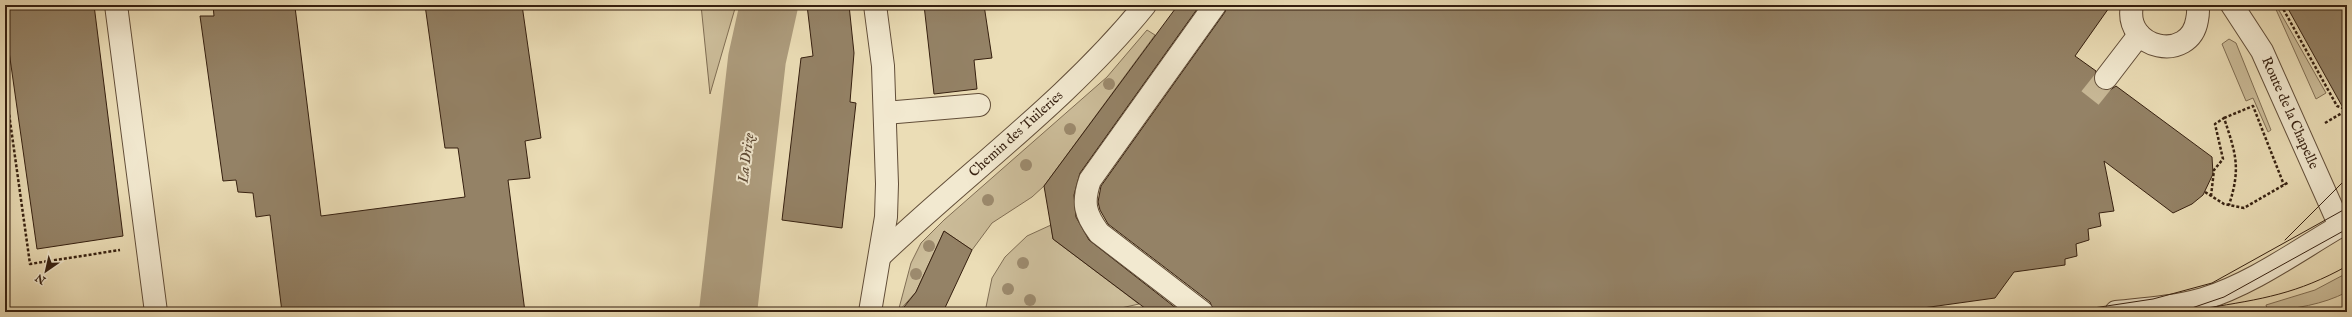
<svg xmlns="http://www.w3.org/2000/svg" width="2352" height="317" viewBox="0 0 2352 317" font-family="'IM FELL English',serif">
<rect width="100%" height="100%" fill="#ebddb6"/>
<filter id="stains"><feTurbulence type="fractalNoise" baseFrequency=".005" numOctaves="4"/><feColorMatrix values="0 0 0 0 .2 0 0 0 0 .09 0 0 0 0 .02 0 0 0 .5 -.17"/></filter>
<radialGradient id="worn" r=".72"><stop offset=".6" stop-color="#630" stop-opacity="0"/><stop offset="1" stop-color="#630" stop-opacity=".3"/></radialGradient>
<!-- green -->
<g fill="#ccbd9a" stroke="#806e54">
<polygon points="701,5 736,5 710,94"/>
<polygon points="2274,5 2276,5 2326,93 2316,99"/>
<polygon points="1147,30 1155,35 1044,186 1032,197 992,223 972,250 944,231 916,292 898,312 911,263 921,243 944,220 1107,77"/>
<polygon points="2229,39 2236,43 2271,130 2268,132 2253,98 2246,101 2222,44"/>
<polygon points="1051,225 1053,239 1139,304 1103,312 985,312 992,278 1005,257 1027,236"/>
<path d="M2347,273V292C2322,305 2296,308 2268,312L2266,305L2315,290Z"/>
</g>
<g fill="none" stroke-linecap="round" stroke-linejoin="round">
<!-- river -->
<polyline stroke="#ad9c7d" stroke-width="58" points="728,312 757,59 769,5"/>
</g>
<!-- building -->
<g fill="#948266" stroke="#351f0f">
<polygon points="5,5 94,5 123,236 37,249 5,23"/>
<polygon points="213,5 281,5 281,8 295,7 321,216 465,197 458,148 445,148 425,5 522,5 541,138 525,141 530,178 508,180 525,312 282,312 270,215 256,217 253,193 238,192 236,180 223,181 200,16 214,16"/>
<polygon points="807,5 849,5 854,53 850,102 856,103 842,228 782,220 801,58 813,56"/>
<polygon points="924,5 984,5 992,58 974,60 977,89 934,94"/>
<polygon points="1178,5 1200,5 1080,173 1074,195 1076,217 1089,240 1181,312 1150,312 1053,239 1044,186"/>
<polygon points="1227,5 2111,5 2075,56 2096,71 2094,82 2099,88 2110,90 2116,86 2212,157 2213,174 2203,195 2192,204 2173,213 2104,161 2114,211 2099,213 2101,226 2088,229 2089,240 2076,244 2077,256 2065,259 2065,265 2014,272 1995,298 1894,312 1214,312 1210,302 1108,224 1100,210 1098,202 1101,186 1225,12"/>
<polygon points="2286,5 2347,5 2347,115"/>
<polygon points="944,231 972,250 943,312 900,312 916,292"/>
</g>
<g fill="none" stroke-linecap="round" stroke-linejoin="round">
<!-- minor-tunnel -->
<polyline stroke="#c7b795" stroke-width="22" stroke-dasharray="22 11" stroke-linecap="butt" points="2090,98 2106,78"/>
<defs>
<g id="minor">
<polyline points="116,5 156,312"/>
<path d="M2132,5C2123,50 2190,63 2197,20C2198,15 2199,10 2197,5"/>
<polyline points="2232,5 2262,51 2340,226"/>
<polyline points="2106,78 2139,35"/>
<polyline points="885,113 979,105"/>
<path d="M880,256C968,172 1068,100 1145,5"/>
<polyline points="870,312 886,217 887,184 883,66 875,5"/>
<path d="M1202,312L1099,233C1085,214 1082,203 1090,180L1215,5"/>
<path d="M2116,312C2145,309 2175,307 2203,299C2252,284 2297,251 2340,226"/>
</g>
</defs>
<!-- minor casing -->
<use href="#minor" stroke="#624e39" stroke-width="24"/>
<!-- path -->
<g stroke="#351f0f" stroke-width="2.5" stroke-dasharray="3 2" stroke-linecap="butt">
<polyline points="2281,5 2337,106 2347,110"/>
<polyline points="5,85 30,264 120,250"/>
<polyline points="2224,118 2253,106 2284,185"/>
<polyline points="2325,123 2347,110"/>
<polyline points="2205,192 2224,204 2244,208 2289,182"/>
<path d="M2211,196L2214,170L2223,159L2215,124L2224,118C2236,154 2241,168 2229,205"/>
</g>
<!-- minor -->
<use href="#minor" stroke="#f2e9d0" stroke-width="22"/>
<!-- tram -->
<g stroke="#351f0f" stroke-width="1">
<polyline points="2285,240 2347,178"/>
<path d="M2207,308C2262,299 2297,294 2347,266"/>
<polyline points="2183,311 2224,297 2347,229"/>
<polyline points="2067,312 2153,299 2212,283 2347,208"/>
</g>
</g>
<!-- trees -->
<g fill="#9c8a6d">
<circle cx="1109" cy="84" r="6"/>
<circle cx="1070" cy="129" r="6"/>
<circle cx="1026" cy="165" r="6"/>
<circle cx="988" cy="200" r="6"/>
<circle cx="929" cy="246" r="6"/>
<circle cx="1023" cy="263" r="6"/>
<circle cx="916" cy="274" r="6"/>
<circle cx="1008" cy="289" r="6"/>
<circle cx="1030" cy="300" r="6"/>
</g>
<g text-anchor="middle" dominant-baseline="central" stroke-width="4" stroke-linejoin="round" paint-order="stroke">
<!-- street labels -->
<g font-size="14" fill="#351f0f" stroke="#f2e9d0">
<text transform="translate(2290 113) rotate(66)">Route de la Chapelle</text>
<text transform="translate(1016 134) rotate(-42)">Chemin des Tuileries</text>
</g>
<!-- water labels -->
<g font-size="15" font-style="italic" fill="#5f4b36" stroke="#f2e9d0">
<text transform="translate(746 158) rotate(-83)">La Drize</text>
</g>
</g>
<!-- margin -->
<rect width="2352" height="317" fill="none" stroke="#ebddb6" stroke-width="20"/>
<rect x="6" y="6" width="2340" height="305" fill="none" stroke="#351f0f" stroke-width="2"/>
<rect x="10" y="10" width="2332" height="297" fill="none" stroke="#351f0f"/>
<!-- north arrow -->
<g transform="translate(46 271) rotate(214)" stroke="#f2e9d0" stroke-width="3" paint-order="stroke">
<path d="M0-3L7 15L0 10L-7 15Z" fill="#351f0f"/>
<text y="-6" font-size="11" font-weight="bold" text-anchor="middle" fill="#351f0f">N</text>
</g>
<rect width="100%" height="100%" filter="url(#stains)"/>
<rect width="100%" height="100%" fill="url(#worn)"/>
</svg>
